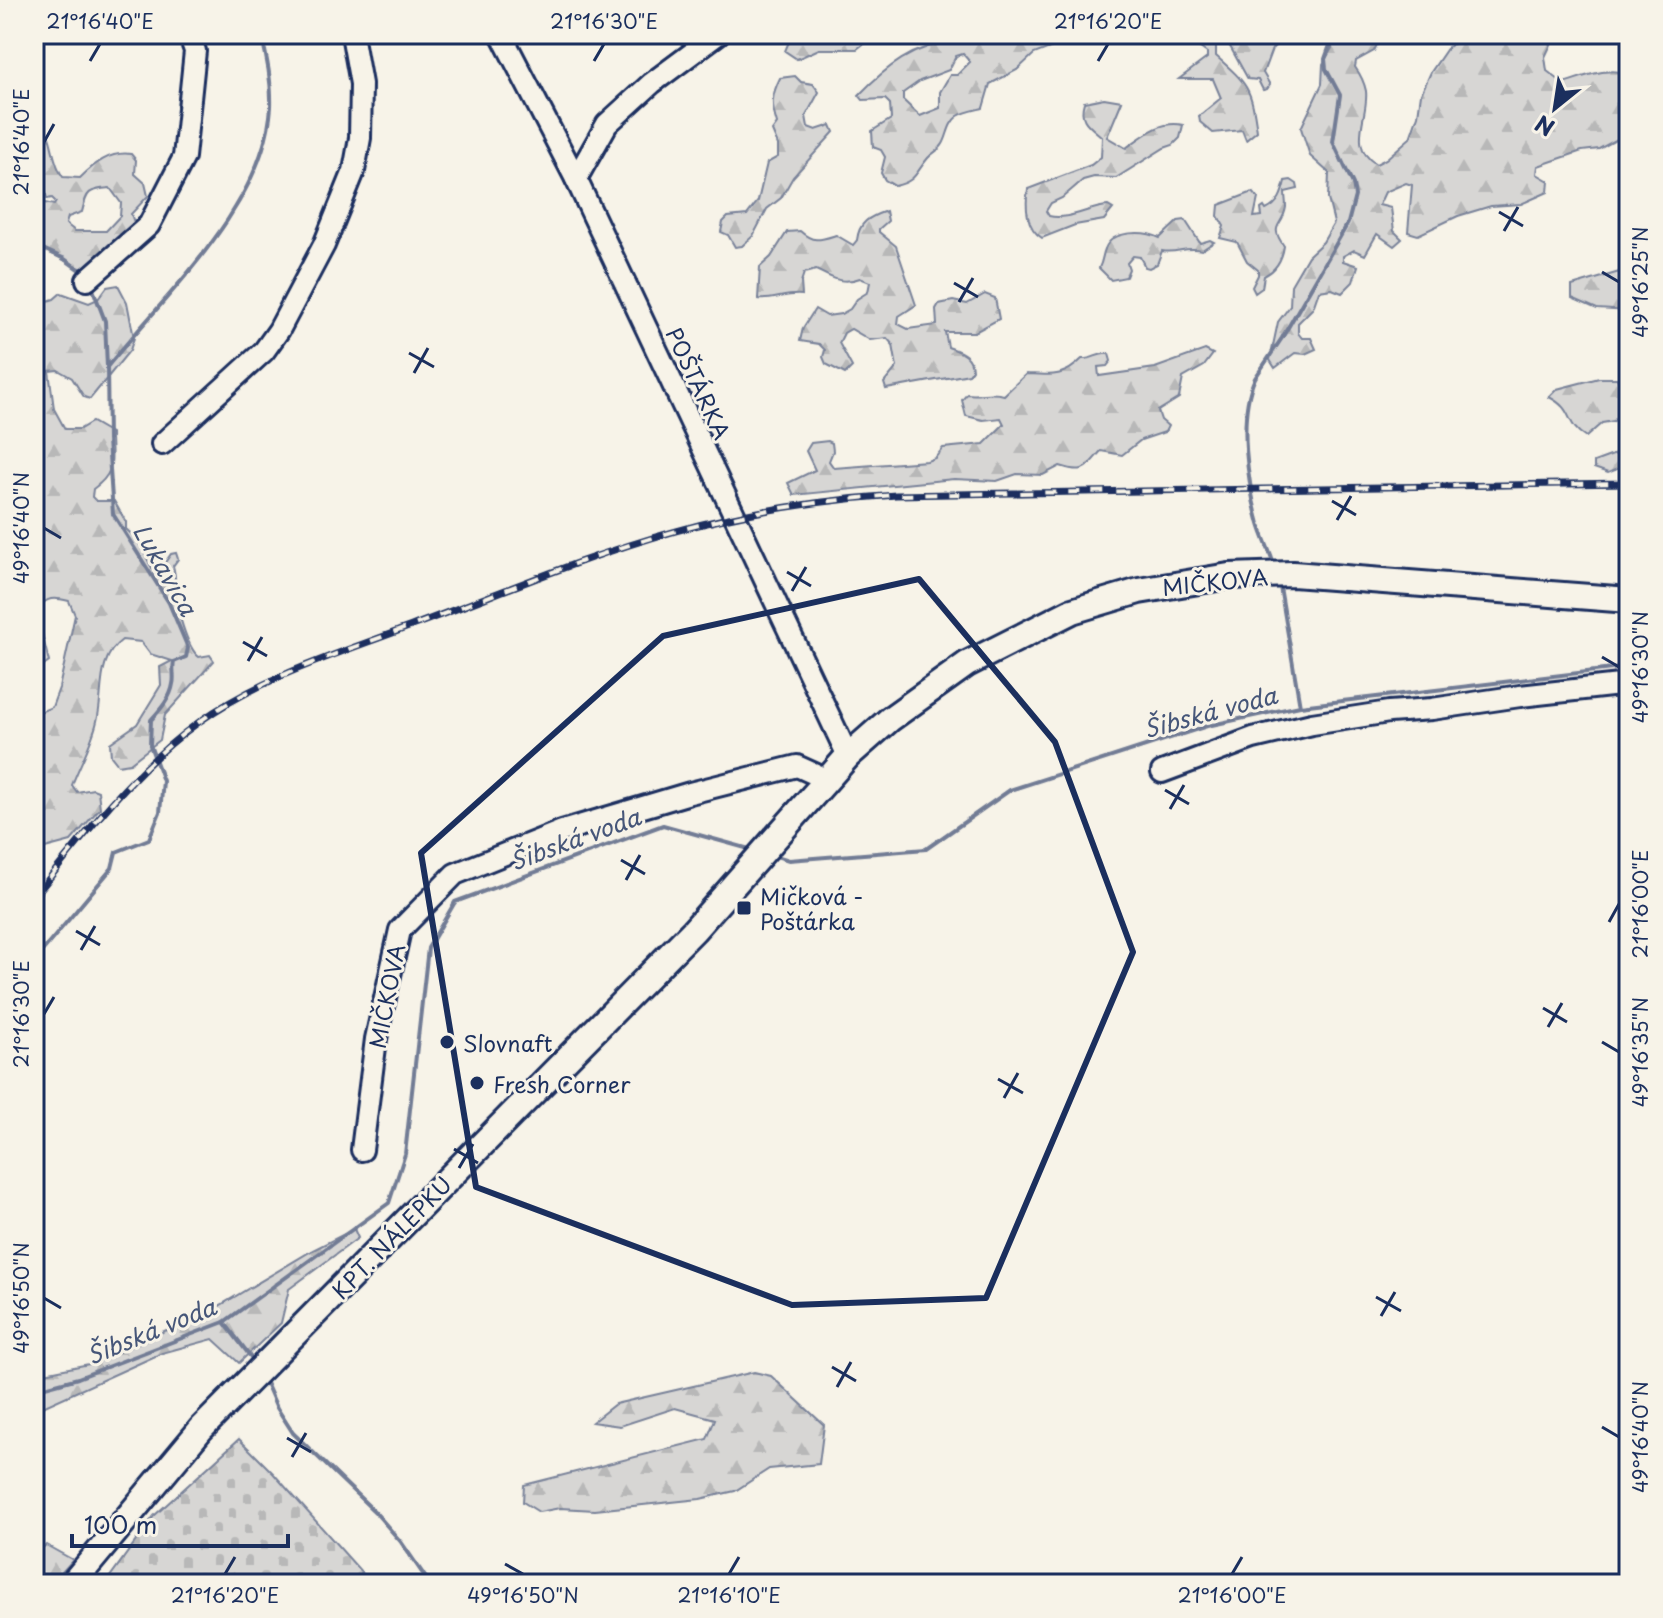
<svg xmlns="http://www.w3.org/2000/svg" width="1663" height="1618" viewBox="0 0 1663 1618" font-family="'Playpen Sans',sans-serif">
<defs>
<pattern id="forest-firs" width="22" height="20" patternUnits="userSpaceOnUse" patternTransform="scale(2)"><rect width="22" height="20" fill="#d7d6d4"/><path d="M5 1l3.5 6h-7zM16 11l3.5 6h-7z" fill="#b8b8b8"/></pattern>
<pattern id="cemetery-stones" width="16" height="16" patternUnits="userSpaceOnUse" patternTransform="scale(2)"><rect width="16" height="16" fill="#d7d6d4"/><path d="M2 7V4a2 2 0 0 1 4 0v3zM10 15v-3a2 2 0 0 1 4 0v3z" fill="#b8b8b8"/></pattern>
</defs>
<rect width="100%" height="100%" fill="#f7f3e8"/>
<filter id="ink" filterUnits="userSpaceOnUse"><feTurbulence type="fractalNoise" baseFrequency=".0125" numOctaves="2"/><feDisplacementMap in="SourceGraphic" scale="16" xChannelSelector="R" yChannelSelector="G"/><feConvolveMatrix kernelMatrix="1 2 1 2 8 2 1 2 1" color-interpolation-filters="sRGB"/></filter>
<g filter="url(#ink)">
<!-- forest -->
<g fill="url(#forest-firs)" stroke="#798299" stroke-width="2" fill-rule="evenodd">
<polygon points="798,34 876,34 857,49 819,49 797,59 785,51 790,39"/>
<path d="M960,34L1071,35L1068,41L1034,54L1017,70L990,84L983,108C975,110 964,112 958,116C948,123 948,136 943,144C939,151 933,152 928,158C915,173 917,181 895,186L885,180L881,173L885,157L881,150L873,147L872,131L891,119L890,104L885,99L863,100L859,95C886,67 914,45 953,42ZM963,54L970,62L957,75H950L940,92V108L920,116L903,100V93L920,81L949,70L956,56Z"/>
<path d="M1202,34H1286L1272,49L1263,73L1270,85L1267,89L1263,90L1258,80L1248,79L1227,41L1216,40V56C1249,85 1251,88 1257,131L1246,140L1242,130L1213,133L1200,122L1199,116L1221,98L1213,79H1179L1207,58V53L1192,42Z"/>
<path d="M1332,34H1382L1374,51L1356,61L1355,67C1360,74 1364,81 1366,91C1369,116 1347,146 1376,164L1386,159L1410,138L1418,115L1421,94L1431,72L1448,47L1468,34H1556L1545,57L1547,71L1563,83C1584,77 1608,66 1629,74V133L1599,149L1582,151L1538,166L1537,174L1549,181L1548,192L1521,204L1491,206L1458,216L1418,235L1408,232L1412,185L1406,183L1385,192L1379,205L1391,208L1394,231L1402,239L1394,246L1377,234L1365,255L1354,250L1343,256V261L1358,266L1353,282L1342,293L1332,289L1319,291L1313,308L1298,323V333L1302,338H1311L1316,349L1305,354L1295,353L1275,368L1270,360L1278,322L1290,306L1291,285L1308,256L1323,242L1334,223L1328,199L1329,173L1310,156L1301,128L1322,84L1323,64L1332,48Z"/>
<path d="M795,76L801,82L813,84L819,92L806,116L808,127L816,130L831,125L834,132L793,177L781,198L767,209L753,236L742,246L735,247L728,235L721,232L723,222L728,217L747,215L758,201L767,163L778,157V145L772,131L777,124C771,105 771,96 780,78Z"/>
<path d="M1104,98L1122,101L1107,137L1126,148C1144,135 1161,120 1183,125L1180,138L1173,145L1164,148L1116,178L1094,177L1083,180L1062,198L1051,203L1046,211L1049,216C1068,221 1089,207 1108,206L1113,209L1104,220L1075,225L1042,238C1026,228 1025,206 1028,189L1091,165L1101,157L1102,137C1090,126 1078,121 1084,102Z"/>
<path d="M34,118C57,133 48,156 63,177L80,178C94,164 110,151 131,154L136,160L135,174L145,183L148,196L131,214L136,228L93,273C72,266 54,254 34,245V208L45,203L54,205L56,202L52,198L47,199L45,190L34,191ZM110,188L121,203L120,216L106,231H75L66,224L68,217L82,212C87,191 88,190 110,188Z"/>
<path d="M1291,180L1297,184L1298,189L1285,192C1285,197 1286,202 1286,207C1283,227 1268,224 1284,246C1282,260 1276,270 1264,276L1262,288L1255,293L1252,287L1258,275V270L1247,261L1237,242L1220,238L1224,226L1218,216L1219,205L1253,192L1258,198L1254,217L1262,216L1261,209L1264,207L1266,210C1279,204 1282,194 1285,181Z"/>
<path d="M886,211L888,221L879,229V232L896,246L916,305L899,316L898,324L908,329L937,325L936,309L939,304L953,301L967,304L985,294L995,298L999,319L975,332H945L948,347C961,352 972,355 972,370L969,374L886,389L884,383L897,367L893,345L887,338L870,340L851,329L844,333L839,343L852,367L845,374L826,364L823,357L825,350L819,344L800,341L803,328L815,309L827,316L841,314L850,309L857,299L868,292L870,282L860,278C842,285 832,278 816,270L804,273L801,282L802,295C786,293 773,301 758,299L760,267L771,257L787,232L800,231C813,243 820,240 836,235L853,245L857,240C859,222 869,217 886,211Z"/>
<path d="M1185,220L1200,243L1210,240L1214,242L1202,250C1184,246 1178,254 1162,251L1157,264L1149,268L1145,267L1140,257L1133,256L1127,263L1129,269L1126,277L1111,280L1099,268C1103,260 1102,256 1105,249C1112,229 1146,231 1160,238L1178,221Z"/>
<polygon points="1626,270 1629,270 1629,311 1597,309 1572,298 1572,286"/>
<path d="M118,285L127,302L134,338L130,350L90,399L84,397L72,378L58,370L49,371L54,409L65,429H80L92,422L111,433C111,460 117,472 93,489L92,497L96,501H114L126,522V529L138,540L153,570L159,571L171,554L176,553L178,559L173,566C176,575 175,582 175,591C176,607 187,648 199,657L210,655L214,661L165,715L160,740L130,763L118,765L111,756L110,743L137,724L161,685L160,667L172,661L150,654L141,642L122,640C96,659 104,693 97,721C92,743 80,764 72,785L77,792L93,789L98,791L100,808L71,841L34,851V710L40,712L52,707L59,688L75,615L69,601C53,597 48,597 36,609L49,662L35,672L34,305L54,299L61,293L89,303L98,299L107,287Z"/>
<path d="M1205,350L1213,354L1204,366L1183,378L1179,398L1158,411L1161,420L1168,426L1165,432L1141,440L1122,455L1101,451C1085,469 1085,474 1060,466L1043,475L1017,474L997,481L954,479L794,495L788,483L815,470L806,451L811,443L828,441L832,443L833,451L829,461L834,468L927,461L935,458L943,448L984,444L1004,424L1001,418L983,420L966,416L962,400L967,394C981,396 991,391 1004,395L1026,374C1052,375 1063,378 1082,359C1092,360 1099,352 1109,354L1111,361L1107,366L1098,367L1099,376L1155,368Z"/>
<path d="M1599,378H1617L1620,385L1629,387V405L1624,406L1614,421L1602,423L1586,437C1564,424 1575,410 1549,397L1557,389Z"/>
<polygon points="1629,449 1629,464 1608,473 1594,468 1594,462"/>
<polygon points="354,1229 358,1238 289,1289 281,1323 239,1363 213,1339 162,1353 34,1411 34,1375 94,1363 160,1333 219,1306 313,1250"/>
<polygon points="754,1372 771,1376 824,1425 819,1464 769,1469 735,1491 700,1499 595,1510 560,1508 539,1512 523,1502 524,1485 707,1439 715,1419 675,1408 620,1426 592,1422 615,1404"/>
<polygon points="46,1545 73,1560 51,1584 34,1584 34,1555"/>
</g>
<!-- cemetery -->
<polygon fill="url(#cemetery-stones)" stroke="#798299" stroke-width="2" points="239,1439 273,1473 372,1584 108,1584 107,1581 154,1516"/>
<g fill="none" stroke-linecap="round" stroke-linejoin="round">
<!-- stream -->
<g stroke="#727c95" stroke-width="4">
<polyline points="34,245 63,258 84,273"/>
<polyline points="91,284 105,321 107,367"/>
<path d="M1274,565C1270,551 1263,538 1259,524C1248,484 1237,417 1255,378L1282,338L1348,223L1355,196L1353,184L1333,142L1340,95L1326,69L1325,59L1334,34"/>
<polyline points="1279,581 1300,706"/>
<polyline points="773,855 789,860 926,849 1010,790 1207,726 1300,706 1629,667"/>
<path d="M34,961L112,868L116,852L149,839L160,812L163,781L150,745L151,720C160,710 171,698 173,684C175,677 172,670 174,662L186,657L188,648L169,603L113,514L108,440L107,367C166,294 264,206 271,107C272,83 267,57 261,34"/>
<polyline points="224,1322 254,1361"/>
<polyline points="263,1376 277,1408 293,1433 375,1512 401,1542 430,1584"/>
<polyline points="34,1390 78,1378 224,1322 389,1203 405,1154 428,948 455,902 663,825 753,850"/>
</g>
<defs>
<g id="minor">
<polyline points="501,34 576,179 848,756"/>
<polyline points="576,179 607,124 652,83 718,34"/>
<polyline points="87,280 149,225 184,157 195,51 189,34"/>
<polyline points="162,444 264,351 279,330 324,245 354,171 360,138 361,84 352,34"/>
<polyline points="1162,772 1253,738 1312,724 1389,712 1432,709 1520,696 1629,684"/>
<polyline points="362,1150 376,1039 400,930 455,874 562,831 690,793 797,766 828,780"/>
</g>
<polyline id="major" points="72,1584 201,1429 694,930 848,756 890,719 967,664 1072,611 1139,591 1229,576 1293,574 1629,600"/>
</defs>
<!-- minor casing -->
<use href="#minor" stroke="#1b2f5e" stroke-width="26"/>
<!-- major casing -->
<use href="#major" stroke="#1b2f5e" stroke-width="30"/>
<!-- minor -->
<use href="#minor" stroke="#f7f3e8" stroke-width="20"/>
<!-- major -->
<use href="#major" stroke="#f7f3e8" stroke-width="24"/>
<defs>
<path id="rail" d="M34,897C85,835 133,769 199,722C263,676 341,653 414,625C500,593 586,556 676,531C748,511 822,500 896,495L1629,483"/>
</defs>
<!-- rail casing -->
<use href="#rail" stroke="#1b2f5e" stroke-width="7"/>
<!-- rail -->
<use href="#rail" stroke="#f7f3e8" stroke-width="4" stroke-dasharray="12" stroke-linecap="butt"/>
</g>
</g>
<!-- marked area -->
<path fill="none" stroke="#1b2f5e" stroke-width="6" stroke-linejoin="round" d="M919,579L1055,742L1133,952L986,1298L792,1305L476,1187L421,853L663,636Z"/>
<!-- ticks -->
<path fill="none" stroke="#1b2f5e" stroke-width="3" d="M90,61L100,44M594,61L604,44M1098,61L1108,44M44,142L54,124M1499,212L1523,226M1504,231L1518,207M1602,272L1619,282M954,283L978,297M959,302L973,278M409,353L434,367M414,373L428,348M1332,501L1356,515M1337,520L1351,496M44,528L61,538M787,572L811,586M792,591L806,567M243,642L267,656M1602,657L1619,667M248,661L262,637M1165,790L1189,804M1170,809L1184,785M621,860L645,874M626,880L640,855M1609,922L1619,904M76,931L100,945M81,950L95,926M1543,1008L1567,1022M44,1014L54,997M1548,1027L1562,1003M1602,1042L1619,1052M998,1079L1023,1093M1004,1098L1018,1073M454,1149L478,1163M459,1168L473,1144M1376,1297L1401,1311M44,1298L61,1308M1381,1316L1395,1292M832,1367L856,1381M837,1387L851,1362M1602,1427L1619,1437M287,1438L311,1452M292,1457L306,1433M505,1564L523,1574M225,1574L235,1557M729,1574L739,1557M1232,1574L1242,1557"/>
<!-- markers -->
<g fill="#1b2f5e" stroke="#f7f3e8" stroke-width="3">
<rect x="736" y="900" width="16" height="16" rx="4"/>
<circle cx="447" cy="1042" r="8"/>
<circle cx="477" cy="1083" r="8"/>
</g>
<g text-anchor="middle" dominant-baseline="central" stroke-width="6" stroke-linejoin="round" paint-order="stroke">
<!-- street labels -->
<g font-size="22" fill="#1b2f5e" stroke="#f7f3e8">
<text transform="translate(699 383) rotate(65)">POŠTÁRKA</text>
<text transform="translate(1215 581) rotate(-6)">MIČKOVA</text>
<text transform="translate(386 996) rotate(-79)">MIČKOVA</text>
<text transform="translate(391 1237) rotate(-46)">KPT. NÁLEPKU</text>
</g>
<!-- poi labels -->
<g font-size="22" fill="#1b2f5e" stroke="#f7f3e8" text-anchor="start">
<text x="760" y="895">Mičková -<tspan x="760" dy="25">Poštárka</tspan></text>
<text x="463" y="1042">Slovnaft</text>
<text x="493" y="1083">Fresh Corner</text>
</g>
<!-- water labels -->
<g font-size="24" font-style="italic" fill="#465679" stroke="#f7f3e8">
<text transform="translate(166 569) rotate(60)">Lukavica</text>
<text transform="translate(1210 711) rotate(-15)">Šibská voda</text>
<text transform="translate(575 838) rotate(-20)">Šibská voda</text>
<text transform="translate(151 1330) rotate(-22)">Šibská voda</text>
</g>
</g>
<!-- margin -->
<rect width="1663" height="1618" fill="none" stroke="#f7f3e8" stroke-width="88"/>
<!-- north arrow -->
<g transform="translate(1555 108) rotate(210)" stroke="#f7f3e8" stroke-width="6" paint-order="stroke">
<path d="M0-6L14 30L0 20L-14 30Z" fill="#1b2f5e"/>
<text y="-12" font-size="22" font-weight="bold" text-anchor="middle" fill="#1b2f5e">N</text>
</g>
<!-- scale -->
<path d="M72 1534v12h216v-12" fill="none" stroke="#1b2f5e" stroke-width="4"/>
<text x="84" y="1534" font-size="24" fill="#1b2f5e" stroke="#f7f3e8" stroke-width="6" paint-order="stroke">100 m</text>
<rect x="44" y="44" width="1575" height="1530" fill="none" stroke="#1b2f5e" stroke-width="3"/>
<g font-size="20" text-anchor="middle" fill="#1b2f5e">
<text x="100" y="29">21°16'40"E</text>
<text x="604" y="29">21°16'30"E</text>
<text x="1108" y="29">21°16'20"E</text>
<text transform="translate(22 142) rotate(-90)" y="7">21°16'40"E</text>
<text transform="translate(1641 282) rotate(-90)" y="7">49°16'25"N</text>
<text transform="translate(22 528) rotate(-90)" y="7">49°16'40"N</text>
<text transform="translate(1641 667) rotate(-90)" y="7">49°16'30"N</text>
<text transform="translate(1641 904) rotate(-90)" y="7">21°16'00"E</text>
<text transform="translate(22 1014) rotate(-90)" y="7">21°16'30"E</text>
<text transform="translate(1641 1052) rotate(-90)" y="7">49°16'35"N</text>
<text transform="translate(22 1298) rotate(-90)" y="7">49°16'50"N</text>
<text transform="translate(1641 1437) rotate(-90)" y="7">49°16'40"N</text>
<text x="225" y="1603">21°16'20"E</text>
<text x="523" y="1603">49°16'50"N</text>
<text x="729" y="1603">21°16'10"E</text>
<text x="1232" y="1603">21°16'00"E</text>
</g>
</svg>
